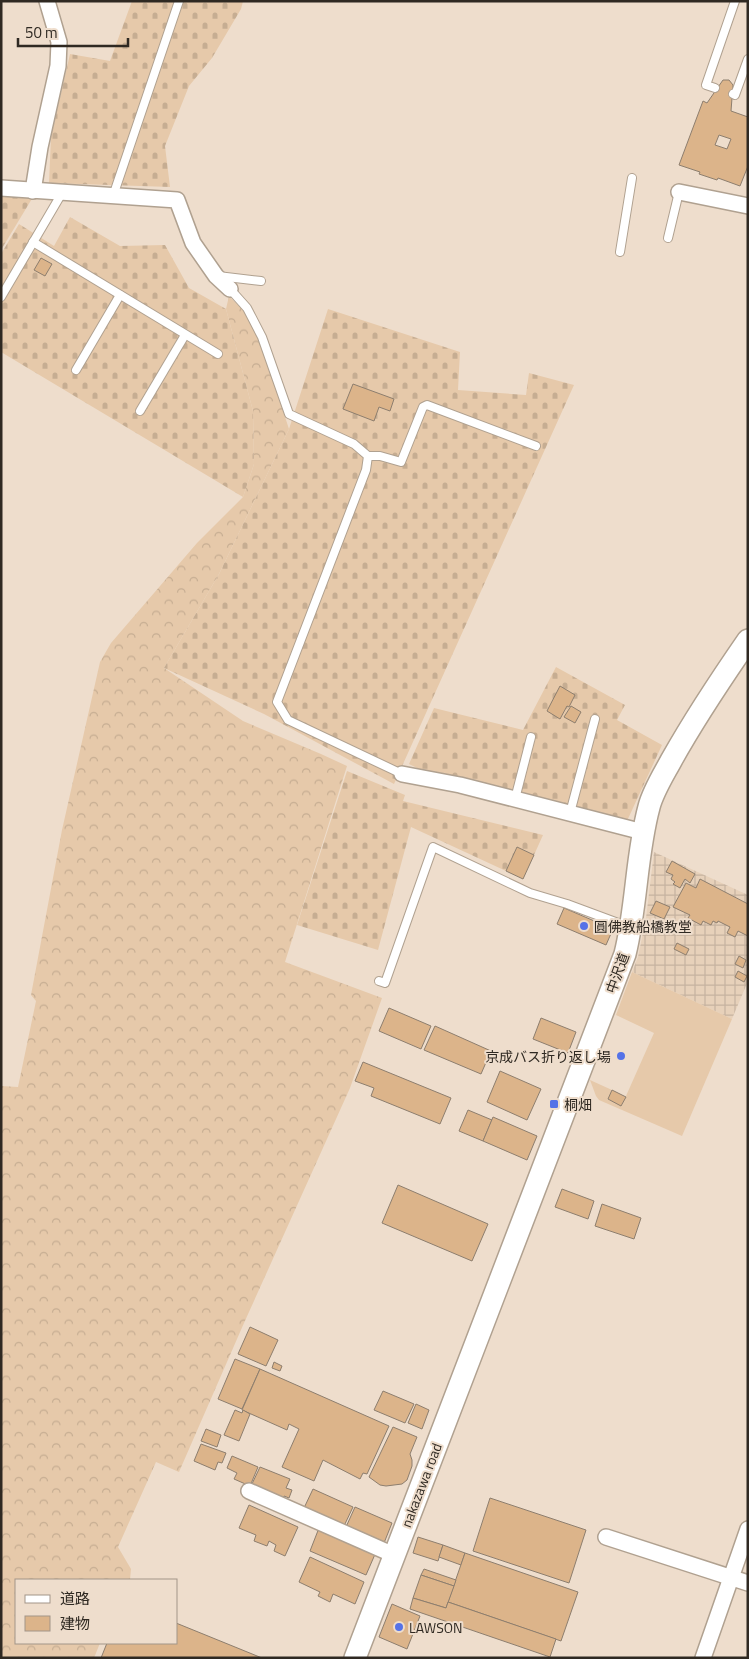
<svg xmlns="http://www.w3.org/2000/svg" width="749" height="1659" viewBox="0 0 749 1659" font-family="'Titillium Web','Noto Sans JP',sans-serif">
<defs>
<pattern id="industrial-grid" width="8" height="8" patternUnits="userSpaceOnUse" patternTransform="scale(1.25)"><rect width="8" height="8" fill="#e7d1ba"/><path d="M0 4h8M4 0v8" fill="none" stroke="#c6b3a0"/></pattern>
<pattern id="forest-crowns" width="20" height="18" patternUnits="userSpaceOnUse" patternTransform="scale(1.25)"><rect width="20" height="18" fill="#e6c9aa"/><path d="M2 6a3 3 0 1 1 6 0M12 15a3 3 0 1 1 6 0" fill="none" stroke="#c6ad92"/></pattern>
<pattern id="cemetery-stones" width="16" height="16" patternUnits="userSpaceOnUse" patternTransform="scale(1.25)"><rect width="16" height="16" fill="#e6c9aa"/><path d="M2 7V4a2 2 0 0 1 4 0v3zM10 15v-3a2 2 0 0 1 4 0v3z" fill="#c6ad92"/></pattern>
</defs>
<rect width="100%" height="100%" fill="#edc"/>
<!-- industrial -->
<polygon fill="url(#industrial-grid)" points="654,852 748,895 748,981 732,1019 632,972 638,957 646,918"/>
<!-- grass -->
<polygon fill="#e6c9aa" points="632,972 732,1019 682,1136 599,1100 596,1096 590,1080 612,1090 608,1099 622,1105 654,1033 616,1015"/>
<!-- forest -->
<polygon fill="url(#forest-crowns)" points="229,296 243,310 258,335 289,429 219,574 164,668 243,721 321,754 347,766 285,962 382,998 350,1088 244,1323 179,1472 156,1462 118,1547 131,1569 130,1580 16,1580 16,1643 100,1643 94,1658 1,1658 1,1086 18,1087 36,1001 31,995 62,830 100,662 111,643 197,543 243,497 254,464 253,411 226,309"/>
<!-- cemetery -->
<g fill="url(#cemetery-stones)">
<polygon points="132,1 243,1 241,9 212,58 189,86 165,146 170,187 49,183 51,137 70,54 110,61"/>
<polygon points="1,194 33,197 1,250"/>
<polygon points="70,217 120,246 165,245 189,288 226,309 253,411 254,464 243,497 1,352 1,254 19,224 54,246"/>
<polygon points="328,309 460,352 458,390 526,395 529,373 574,385 394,784 264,714 164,668 219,574 289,429"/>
<polygon points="556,667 625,705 617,720 662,745 627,821 421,770 409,764 434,708 523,730"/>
<polygon points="347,771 405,795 403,801 543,835 534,855 517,847 506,871 411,827 378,950 297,925"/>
</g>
<!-- building -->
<g fill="#dcb48a" stroke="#8d7e6e" fill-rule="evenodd">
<path d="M723,80H729L733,85L731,111L748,117V166L740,186L718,178L717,180L699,174L700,172L679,165L703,101L707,103ZM719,135L731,139L727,149L715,145Z"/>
<polygon points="41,258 52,264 45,276 34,270"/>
<polygon points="353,384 394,399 390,411 379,407 374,421 343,409"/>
<polygon points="560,686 575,695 569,707 567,706 560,719 547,711"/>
<polygon points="571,706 581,712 575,723 564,717"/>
<polygon points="517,847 534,855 523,879 506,871"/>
<polygon points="672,861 695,874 690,883 685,879 680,888 673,884 675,882 671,879 673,875 666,872"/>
<polygon points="700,879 748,904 748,936 738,931 735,937 727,933 730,927 718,921 717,923 713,921 711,925 703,921 701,925 688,918 690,915 673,907 686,883 696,888"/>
<polygon points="656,901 670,907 664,919 650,913"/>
<polygon points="564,908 613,929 606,945 557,924"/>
<polygon points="677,943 689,949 686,955 674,949"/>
<polygon points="739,956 746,960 743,968 735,964"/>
<polygon points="738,971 747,976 744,982 735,977"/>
<polygon points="389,1008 431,1026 421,1049 379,1031"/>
<polygon points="541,1018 576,1032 568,1053 533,1039"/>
<polygon points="435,1026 491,1051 481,1074 424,1050"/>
<polygon points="363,1062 451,1098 440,1124 371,1096 374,1088 355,1081"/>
<polygon points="500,1071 541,1089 527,1120 487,1102"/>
<polygon points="612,1090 626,1097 621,1106 608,1099"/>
<polygon points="468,1110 492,1120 483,1141 459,1131"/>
<polygon points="493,1117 537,1136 527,1160 483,1141"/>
<polygon points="398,1185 488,1224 472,1261 382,1223"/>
<polygon points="562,1189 594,1201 588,1219 555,1207"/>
<polygon points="602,1204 641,1218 634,1239 595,1226"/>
<polygon points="250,1327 278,1340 266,1366 238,1354"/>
<polygon points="235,1359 260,1369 242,1409 218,1399"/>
<polygon points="274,1362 282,1366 280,1371 272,1368"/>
<polygon points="260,1369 389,1426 367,1474 363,1473 360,1479 323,1460 314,1481 282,1467 299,1429 289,1424 287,1430 242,1410"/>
<polygon points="383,1391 414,1404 405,1423 374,1410"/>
<polygon points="416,1404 429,1410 422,1429 408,1423"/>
<polygon points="235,1410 242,1413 243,1410 250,1414 239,1441 224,1435"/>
<polygon points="393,1427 417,1437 410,1454 412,1460 412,1466 407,1480 402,1484 386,1486 380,1485 369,1477"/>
<polygon points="206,1429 221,1435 217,1447 201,1441"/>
<polygon points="201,1444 226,1453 222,1463 218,1462 215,1470 194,1461"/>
<polygon points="232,1456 258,1467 250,1486 234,1479 237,1473 227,1468"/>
<polygon points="260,1467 290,1479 286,1488 292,1490 289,1498 284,1496 283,1500 251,1486"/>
<polygon points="313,1489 353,1507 344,1526 304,1508"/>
<polygon points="490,1498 586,1530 569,1583 473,1551"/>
<polygon points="249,1505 298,1527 285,1556 274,1551 276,1545 269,1541 267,1546 254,1541 256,1535 239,1528"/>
<polygon points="355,1507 392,1523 384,1543 346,1527"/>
<polygon points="319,1528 376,1552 366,1575 310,1551"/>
<polygon points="418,1537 443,1545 438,1561 413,1553"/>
<polygon points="443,1545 465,1553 461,1565 439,1557"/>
<polygon points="465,1553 578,1592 561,1641 448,1602"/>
<polygon points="310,1557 364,1582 355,1604 333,1594 330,1602 318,1596 320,1592 299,1582"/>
<polygon points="424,1569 456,1580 454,1586 421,1575"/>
<polygon points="421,1575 454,1586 446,1608 413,1598"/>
<polygon points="413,1598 446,1608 448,1602 556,1639 550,1657 410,1609"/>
<polygon points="392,1604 420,1616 407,1649 379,1637"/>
<polygon points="176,1623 262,1658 101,1658 107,1643 176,1643"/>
</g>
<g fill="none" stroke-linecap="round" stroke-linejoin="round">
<defs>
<g id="lane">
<polyline points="715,88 706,85 735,1"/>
<polyline points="733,94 735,95 748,59"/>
<polyline points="113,196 179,1"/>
<polyline points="668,238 679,192"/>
<polyline points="33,242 218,354"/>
<polyline points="620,252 632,178"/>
<polyline points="218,276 261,281"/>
<polyline points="230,289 247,308 262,337 289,414 354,444 368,456 366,470 277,702 288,720 402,774"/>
<polyline points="1,297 62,193"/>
<polyline points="76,370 120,295"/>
<polyline points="140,411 185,335"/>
<polyline points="368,456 380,456 401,462 423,407 427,405 536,446"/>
<polyline points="515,799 531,737"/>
<polyline points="570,813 595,719"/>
<polyline points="379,981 385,983 433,847 530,893 567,904 629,927"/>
</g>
<g id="street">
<polyline points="1,188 177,200 193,243 216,276 230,289"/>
<polyline points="33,191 40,147 58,66 59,42 47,1"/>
<polyline points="679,192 748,206"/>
<polyline points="402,774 460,785 643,832"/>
<polyline points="249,1491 394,1555"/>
<polyline points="606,1537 748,1583"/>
<polyline points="703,1658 748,1529"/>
</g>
<path id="secondary" d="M355,1658L625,954C637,906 636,855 649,807C653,791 664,774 672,759C695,718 721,679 748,640"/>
</defs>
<!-- lane casing -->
<use href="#lane" stroke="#b0a190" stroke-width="10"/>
<!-- street casing -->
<use href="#street" stroke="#b0a190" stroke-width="18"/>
<!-- secondary casing -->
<use href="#secondary" stroke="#b0a190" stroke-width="24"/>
<!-- lane -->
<use href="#lane" stroke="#fff" stroke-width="8"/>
<!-- street -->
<use href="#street" stroke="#fff" stroke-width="15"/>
<!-- secondary -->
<use href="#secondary" stroke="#fff" stroke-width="21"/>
</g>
<!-- markers -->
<g fill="#5572e7" stroke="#edc" stroke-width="2">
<circle cx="584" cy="926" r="5"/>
<circle cx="621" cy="1056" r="5"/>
<rect x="549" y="1099" width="10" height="10" rx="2.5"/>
<circle cx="399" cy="1627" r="5"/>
</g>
<g text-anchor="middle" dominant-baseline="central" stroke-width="4" stroke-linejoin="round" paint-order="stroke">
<!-- poi labels -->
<g font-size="14" fill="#2f2922" stroke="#edc" text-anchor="start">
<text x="594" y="926">圓佛教船橋教堂</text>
<text x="611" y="1056" text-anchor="end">京成バス折り返し場</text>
<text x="564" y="1104">桐畑</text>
<text x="409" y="1627">LAWSON</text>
</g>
<!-- street labels -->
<g font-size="14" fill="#2f2922" stroke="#edc">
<text transform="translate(617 973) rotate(-70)">中沢道</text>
<text transform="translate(421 1485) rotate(-69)">nakazawa road</text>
</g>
</g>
<!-- border -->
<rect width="749" height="1659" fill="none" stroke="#2f2922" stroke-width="5"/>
<!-- legend -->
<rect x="15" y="1579" width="162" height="65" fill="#eeddcc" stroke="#a29588"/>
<rect x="25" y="1595" width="25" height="8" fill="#ffffff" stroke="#a29588"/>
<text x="60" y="1604" font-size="15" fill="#2f2922">道路</text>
<rect x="25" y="1616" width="25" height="15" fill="#dcb48a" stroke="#a29588"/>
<text x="60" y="1629" font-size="15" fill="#2f2922">建物</text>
<!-- scale -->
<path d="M18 38v8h110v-8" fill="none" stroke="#2f2922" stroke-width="2.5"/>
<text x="25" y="38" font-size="15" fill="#2f2922" stroke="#eeddcc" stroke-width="4" paint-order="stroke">50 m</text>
</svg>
